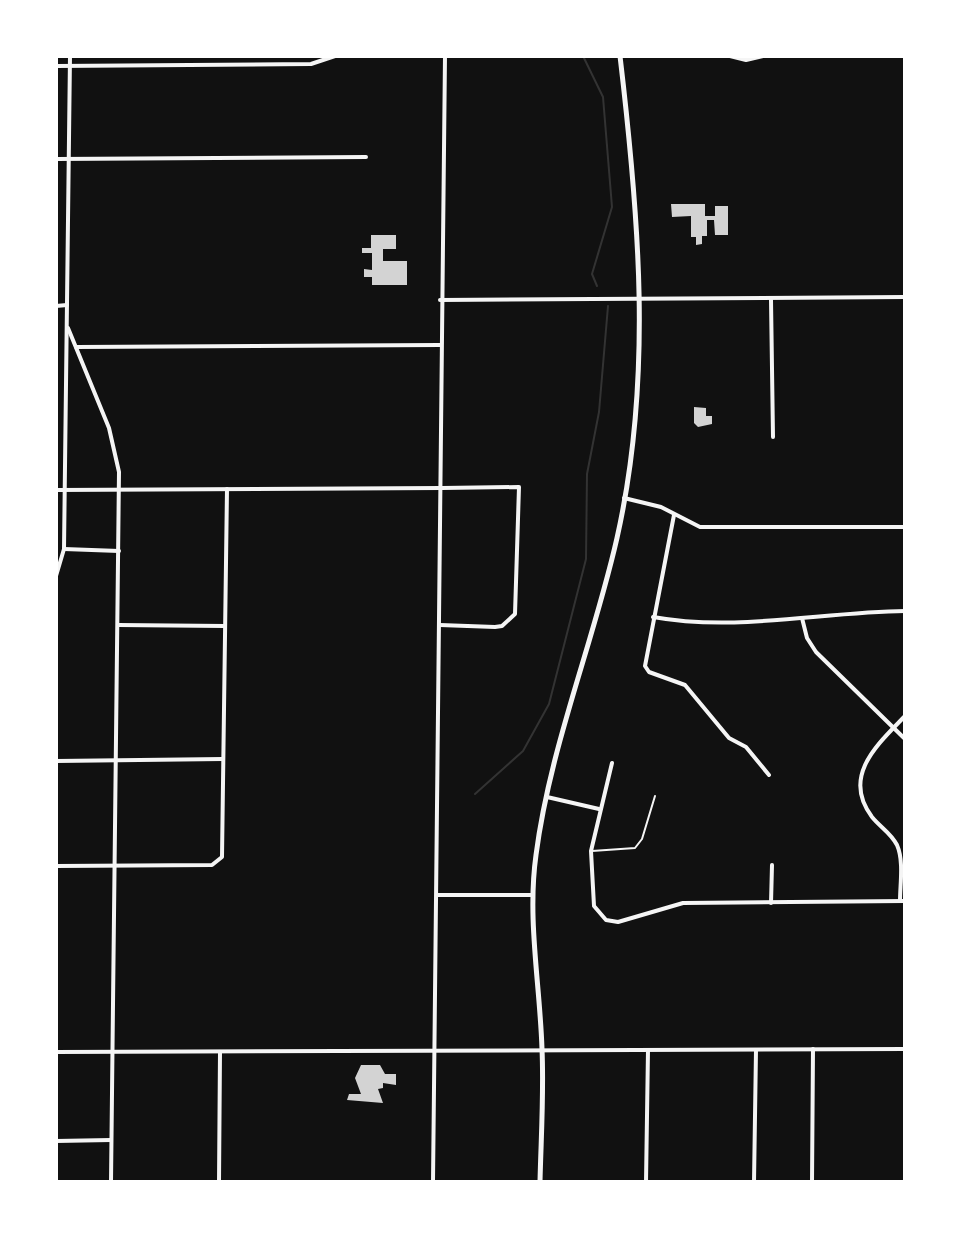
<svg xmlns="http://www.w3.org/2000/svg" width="961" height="1238" viewBox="0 0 961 1238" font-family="'PT Serif',serif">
<rect width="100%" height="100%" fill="#111"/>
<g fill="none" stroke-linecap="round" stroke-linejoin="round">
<!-- stream -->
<g stroke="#333" stroke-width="2">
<polyline points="583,56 603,97 612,207 592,274 597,286"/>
<polyline points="475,794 523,751 549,704 586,559 587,474 599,412 608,306"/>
</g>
</g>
<!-- building -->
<g fill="#d3d3d3">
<polygon points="671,204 705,204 705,216 715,216 715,206 728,206 728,235 715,235 714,220 707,220 707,236 702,236 702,244 696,245 696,237 691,237 691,216 672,217"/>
<polygon points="371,235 396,235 396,249 383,249 383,261 407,261 407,285 372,285 372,277 364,277 364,269 372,270 372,253 362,253 362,248 371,248"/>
<polygon points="694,407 706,408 706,416 712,416 712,424 698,427 694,423"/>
<polygon points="361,1065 380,1065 385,1074 396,1074 396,1085 383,1083 383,1088 378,1089 383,1103 347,1100 349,1094 361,1094 355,1078"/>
</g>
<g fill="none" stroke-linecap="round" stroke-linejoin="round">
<!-- service -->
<polyline stroke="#f5f5f5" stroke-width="2" points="592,851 635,848 642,839 655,796"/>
<!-- minor -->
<g stroke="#f5f5f5" stroke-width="4">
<polyline points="730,56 746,60 763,56"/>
<polyline points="56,66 311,64 335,56"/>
<polyline points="56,159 366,157"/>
<polyline points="440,300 905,297"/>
<polyline points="771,300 773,437"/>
<polyline points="56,306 67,305"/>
<polyline points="68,328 109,428 119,472 111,1182"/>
<polyline points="76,347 440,345"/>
<polyline points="624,498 661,507 700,527 905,527"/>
<polyline points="674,515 645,666 649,672 685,685 729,738 746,747 769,775"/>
<polyline points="64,549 119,551"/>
<path d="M653,617C736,632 821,612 905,611"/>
<polyline points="802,618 807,638 816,652 905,739"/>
<polyline points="118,625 225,626"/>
<polyline points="440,625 495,627 502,626 515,614 519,487 442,488"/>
<polyline points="56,761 223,759"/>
<polyline points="612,763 591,851 594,906 606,920 618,922 683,903 905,901"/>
<polyline points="547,797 599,809"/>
<polyline points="56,866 212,865 222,857 227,489"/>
<polyline points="437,895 533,895"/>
<path d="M900,901C900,884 904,861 897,845C891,833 880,827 872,817C841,776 878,744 905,716"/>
<polyline points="771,903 772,865"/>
<polyline points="56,1052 905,1049"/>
<polyline points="56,1141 111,1140"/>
<polyline points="219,1182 220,1052"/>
<polyline points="646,1182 648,1050"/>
<polyline points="754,1182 756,1050"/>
<polyline points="812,1182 813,1049"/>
</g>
<!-- tertiary -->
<g stroke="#f5f5f5" stroke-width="4">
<polyline points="56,490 442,488"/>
<polyline points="56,576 64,549 70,56"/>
<polyline points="433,1182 445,56"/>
</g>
<!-- secondary -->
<path stroke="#f5f5f5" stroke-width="5" d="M540,1182C541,1138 544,1093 542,1049C540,985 527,919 536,855C550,747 593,644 617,538C653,378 639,217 620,56"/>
</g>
<!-- border -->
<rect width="961" height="1238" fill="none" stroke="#ffffff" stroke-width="116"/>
</svg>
